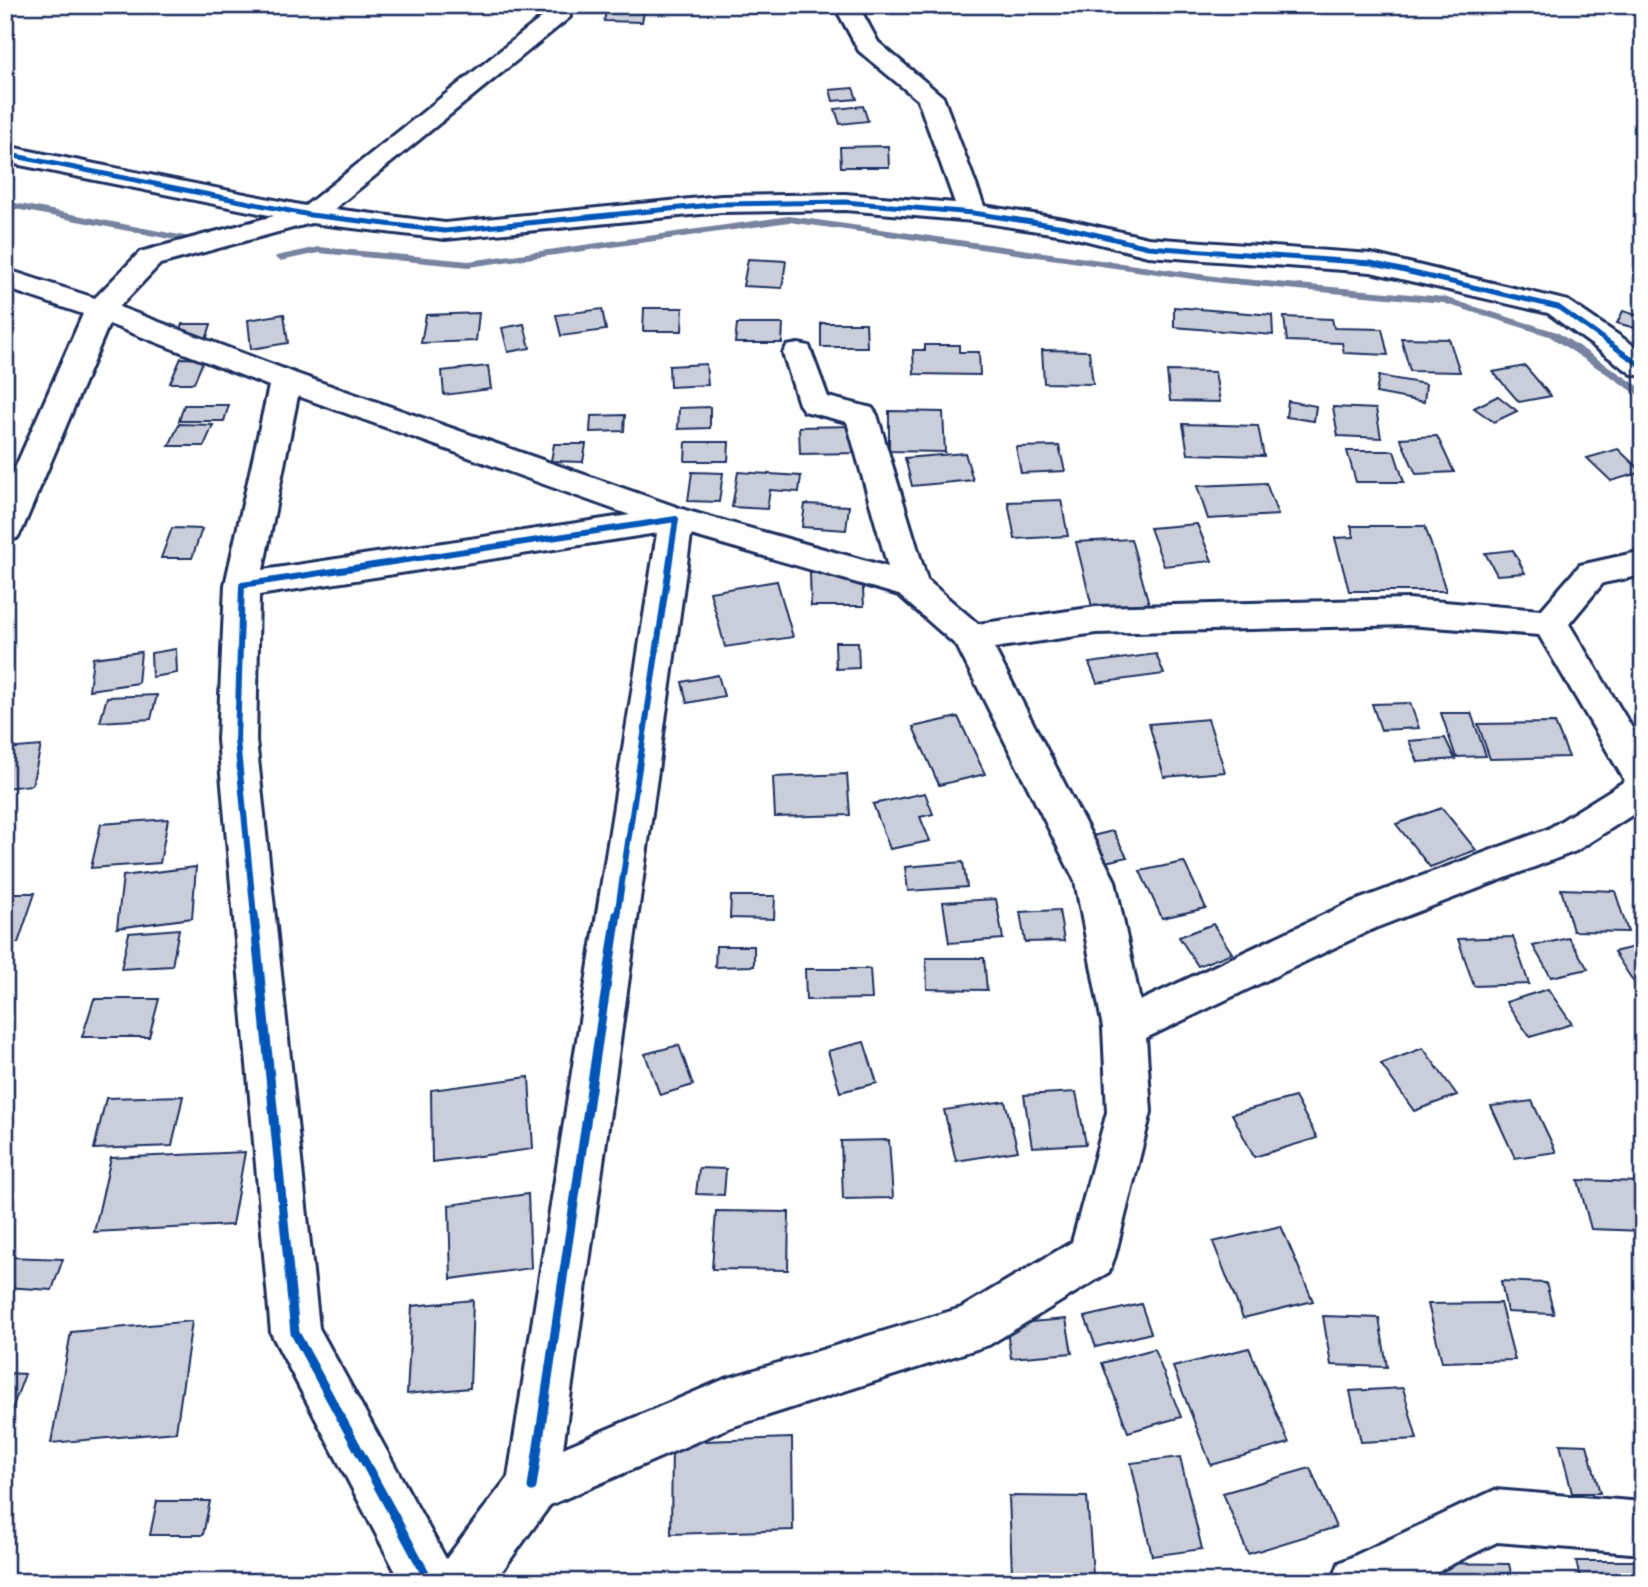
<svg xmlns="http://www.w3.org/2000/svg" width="1648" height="1587" viewBox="0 0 1648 1587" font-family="'Patrick Hand',sans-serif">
<rect width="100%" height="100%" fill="#fff"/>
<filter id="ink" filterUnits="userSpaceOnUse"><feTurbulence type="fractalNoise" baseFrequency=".0143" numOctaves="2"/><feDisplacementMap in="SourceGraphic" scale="14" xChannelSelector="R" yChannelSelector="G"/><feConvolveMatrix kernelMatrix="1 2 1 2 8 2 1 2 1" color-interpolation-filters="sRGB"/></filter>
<g filter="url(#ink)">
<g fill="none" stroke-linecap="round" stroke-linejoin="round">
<!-- stream -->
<g fill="#77839f" fill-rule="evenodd">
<polygon points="5,201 226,244 231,247 226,250 5,207"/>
<polygon points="789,216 1221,277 1444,297 1557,332 1643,389 1643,398 1549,336 1443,303 1221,283 789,222 469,267 319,253 280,261 275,258 276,256 319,247 469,261"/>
</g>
</g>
<!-- building -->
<g fill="#caceda" stroke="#1b2f5e" stroke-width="2">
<polygon points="607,7 645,7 642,22 604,21"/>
<polygon points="853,88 857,99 833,101 830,90"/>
<polygon points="863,106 868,121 840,124 835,109"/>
<polygon points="888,146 889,167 841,167 840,147"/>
<polygon points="748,259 786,261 782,288 743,286"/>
<polygon points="1174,307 1272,315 1273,335 1174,327"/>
<polygon points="644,308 683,308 682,331 643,331"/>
<polygon points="602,309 606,330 561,336 556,315"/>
<polygon points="1623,311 1643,317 1642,330 1617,323"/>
<polygon points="479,313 476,341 421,343 426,315"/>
<polygon points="284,314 288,343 251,349 248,320"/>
<polygon points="1284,317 1332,319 1334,328 1382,329 1388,355 1344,353 1342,343 1287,341"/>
<polygon points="821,323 866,323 867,347 821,347"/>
<polygon points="182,324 211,324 207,337 177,337"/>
<polygon points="524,324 530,348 508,352 502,328"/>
<polygon points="737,324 783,324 782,343 735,343"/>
<polygon points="1401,338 1449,339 1460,372 1410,371"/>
<polygon points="925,345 959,345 959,352 979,352 980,375 914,374 913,350 925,350"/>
<polygon points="1042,350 1089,351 1093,384 1044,383"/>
<polygon points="181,358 204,359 194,383 170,383"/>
<polygon points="706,364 708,385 670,387 669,366"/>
<polygon points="488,366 491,389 444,395 442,371"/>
<polygon points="1525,366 1551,396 1519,402 1493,372"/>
<polygon points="1167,371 1215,372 1220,402 1170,401"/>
<polygon points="1379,376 1426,384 1424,402 1376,393"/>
<polygon points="1498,396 1517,411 1494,422 1474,408"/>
<polygon points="1288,401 1316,406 1314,421 1286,417"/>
<polygon points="184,405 229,405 224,421 179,421"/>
<polygon points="710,407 710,428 678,429 679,408"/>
<polygon points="1333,407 1376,409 1381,438 1338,436"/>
<polygon points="889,411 943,412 945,452 889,451"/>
<polygon points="625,415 624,431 590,432 591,416"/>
<polygon points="179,424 213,425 204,446 169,446"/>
<polygon points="1183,424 1258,426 1264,456 1188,454"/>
<polygon points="857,426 859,453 800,454 799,427"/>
<polygon points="1437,436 1454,472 1416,474 1400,438"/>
<polygon points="686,442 729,442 728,461 685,461"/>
<polygon points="554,444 586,444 583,462 551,461"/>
<polygon points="1059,446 1065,471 1021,473 1016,447"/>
<polygon points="1618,449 1642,472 1611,481 1587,458"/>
<polygon points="1347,451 1394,451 1404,482 1356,482"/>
<polygon points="965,453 973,480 912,486 905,458"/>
<polygon points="692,472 723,473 719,502 688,501"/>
<polygon points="738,472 801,476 799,492 770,490 767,509 732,507"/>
<polygon points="1266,483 1278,515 1208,519 1197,486"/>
<polygon points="1061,500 1068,536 1015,539 1008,502"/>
<polygon points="805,504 849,506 846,530 802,527"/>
<polygon points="1197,524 1212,561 1164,566 1150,528"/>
<polygon points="1351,526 1425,526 1446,591 1349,591 1335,538 1354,537"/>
<polygon points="172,528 202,529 192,558 161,558"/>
<polygon points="1131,539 1149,604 1092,607 1076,542"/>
<polygon points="1513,550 1525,573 1497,575 1485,553"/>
<polygon points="810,573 862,573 864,606 811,606"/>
<polygon points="777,581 793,637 725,647 710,592"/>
<polygon points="835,642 858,642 859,668 836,669"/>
<polygon points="176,649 177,673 152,677 151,653"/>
<polygon points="141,652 138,683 89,690 93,658"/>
<polygon points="1156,654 1164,674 1097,683 1089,663"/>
<polygon points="718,675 724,696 687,703 682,682"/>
<polygon points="157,695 151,719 100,722 107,697"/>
<polygon points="1410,703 1419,728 1381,730 1372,704"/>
<polygon points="1441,713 1471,713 1486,756 1456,757"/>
<polygon points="958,717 985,774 939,785 913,727"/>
<polygon points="1208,719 1225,772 1164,777 1149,724"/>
<polygon points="1555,723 1569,757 1490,759 1478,724"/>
<polygon points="1445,738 1455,759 1418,762 1409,741"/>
<polygon points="41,746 32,785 5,788 5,749"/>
<polygon points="847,774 850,815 775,817 773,777"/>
<polygon points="925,793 933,814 920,817 930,841 890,849 873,804"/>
<polygon points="1442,808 1476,850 1430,867 1396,824"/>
<polygon points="168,819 160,863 91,868 101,824"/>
<polygon points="1113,831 1127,857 1101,863 1088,837"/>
<polygon points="963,862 967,887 908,891 905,867"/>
<polygon points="1184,862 1206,908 1162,918 1140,871"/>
<polygon points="196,867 192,918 117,928 123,876"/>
<polygon points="1561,889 1615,891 1628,932 1573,931"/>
<polygon points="5,893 35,893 18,943 5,944"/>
<polygon points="731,896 775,896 774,919 730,918"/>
<polygon points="996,899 1003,939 949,943 943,902"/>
<polygon points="1059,910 1064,941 1025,942 1020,912"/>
<polygon points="1213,924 1232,953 1198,966 1179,937"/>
<polygon points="179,929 172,966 121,969 129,933"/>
<polygon points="1513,937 1529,984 1474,986 1458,939"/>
<polygon points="1569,938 1588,969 1551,977 1533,946"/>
<polygon points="1642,945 1643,983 1635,984 1614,952"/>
<polygon points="716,946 754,946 754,966 715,967"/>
<polygon points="926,958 984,958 987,990 927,989"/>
<polygon points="805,969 870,969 872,999 806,1000"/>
<polygon points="1548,989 1572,1024 1530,1037 1506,1002"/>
<polygon points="94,999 159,999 149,1037 82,1037"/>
<polygon points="864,1042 877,1083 840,1092 828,1051"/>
<polygon points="679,1045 693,1085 660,1095 645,1054"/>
<polygon points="1423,1048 1457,1095 1414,1111 1381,1064"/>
<polygon points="529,1077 533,1149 432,1162 431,1090"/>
<polygon points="1076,1092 1086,1144 1032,1147 1024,1095"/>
<polygon points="183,1096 172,1146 94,1149 106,1098"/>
<polygon points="1295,1097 1317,1138 1254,1157 1232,1114"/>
<polygon points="1005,1101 1018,1151 956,1161 944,1110"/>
<polygon points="1532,1101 1556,1152 1515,1158 1491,1106"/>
<polygon points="889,1140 893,1198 843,1199 841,1141"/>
<polygon points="245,1152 232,1225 94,1232 111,1158"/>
<polygon points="699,1168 726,1169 724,1195 696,1194"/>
<polygon points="1578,1180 1643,1182 1643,1231 1591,1229"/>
<polygon points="528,1194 531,1268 451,1279 449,1205"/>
<polygon points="716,1211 789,1212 788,1270 712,1269"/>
<polygon points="1281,1226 1313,1301 1243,1318 1213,1242"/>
<polygon points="7,1257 63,1259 52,1290 5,1287"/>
<polygon points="1501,1281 1546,1283 1554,1314 1507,1312"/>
<polygon points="473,1300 470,1388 407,1394 412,1306"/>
<polygon points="1500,1303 1515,1360 1442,1362 1428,1304"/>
<polygon points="1141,1304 1151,1333 1096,1347 1085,1317"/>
<polygon points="1323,1316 1379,1318 1387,1367 1331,1365"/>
<polygon points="1066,1319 1072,1353 1011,1358 1006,1324"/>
<polygon points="192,1321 176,1432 51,1443 71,1332"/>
<polygon points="1249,1348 1289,1443 1211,1465 1173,1367"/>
<polygon points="1154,1349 1181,1417 1128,1432 1102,1363"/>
<polygon points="5,1373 25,1374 6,1425 5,1425"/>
<polygon points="1403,1388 1417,1439 1361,1442 1350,1391"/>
<polygon points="792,1438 793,1530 671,1534 672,1442"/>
<polygon points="1560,1444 1587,1445 1600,1493 1572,1493"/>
<polygon points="1180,1457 1202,1549 1152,1556 1131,1463"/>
<polygon points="1310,1468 1336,1527 1248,1554 1223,1493"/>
<polygon points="1009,1496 1087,1497 1093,1574 1012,1573"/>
<polygon points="157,1501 210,1501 203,1535 150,1535"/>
<polygon points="1576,1561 1643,1561 1643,1582 1581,1582"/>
<polygon points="1428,1563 1509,1564 1513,1582 1431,1582"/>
</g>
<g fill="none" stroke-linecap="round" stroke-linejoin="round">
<defs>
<g id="minor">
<path d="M544,5H568L570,17L334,209L445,223L721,196L845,194L955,203L918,100L859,51L834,5H858L878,42L943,97L984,206L1064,219L1148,238L1371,254L1568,301L1643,352V376L1632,374L1548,313L1371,272L1148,256L1064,235L973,221L845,210L721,212L445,239L311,223L160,264L119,307L297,374L688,511L888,567L847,422L804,411L799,404L783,353L787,346L798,344L809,346L828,397L872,408L877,415L927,580L978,624L1096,607L1408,599L1541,610L1580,565L1643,551V575L1603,583L1569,624L1643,746V808L1576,851L1375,928L1146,1038L1151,1112L1115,1256L1109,1272L989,1345L728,1428L550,1505L494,1582H401L271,1333L218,740L225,585L269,386L109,324L22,530L17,538L5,541V491L83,314L5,288V269L95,298L140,252L274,216L5,162V146L305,206L545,15ZM298,396L630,515L263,570ZM657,533L508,1477L446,1559L319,1328L256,740L259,595ZM691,535L899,595L957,646L1075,881L1103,1028L1107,1112L1072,1242L961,1308L725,1379L563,1448ZM1408,625L1539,635L1625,781L1548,829L1347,904L1140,1001L1115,881L994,648L1096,633Z"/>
<polygon points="1495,1490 1643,1502 1643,1554 1497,1542 1416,1582 1332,1582 1339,1563"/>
</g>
</defs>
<!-- minor casing -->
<use href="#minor" stroke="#1b2f5e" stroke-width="6"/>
<!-- minor -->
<use href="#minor" fill="#fff" fill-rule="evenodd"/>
<defs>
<polyline id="cycleway-far2" points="5,154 310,215 445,231 721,204 845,202 973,213 1064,227 1148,247 1371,263 1558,307 1643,367"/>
<polyline id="cycleway-far1" points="254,916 237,740 242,585 676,519 617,916"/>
<g id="cycleway">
<polyline points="254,914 295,1333 430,1582"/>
<polyline points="532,1487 617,914"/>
</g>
</defs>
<!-- cycleway-far2 casing -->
<use href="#cycleway-far2" stroke="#fff" stroke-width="9"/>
<!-- cycleway-far1 casing -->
<use href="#cycleway-far1" stroke="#fff" stroke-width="10"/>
<!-- cycleway casing -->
<use href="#cycleway" stroke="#fff" stroke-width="13"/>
<!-- cycleway-far2 -->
<use href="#cycleway-far2" stroke="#0057b8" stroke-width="5"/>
<!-- cycleway-far1 -->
<use href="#cycleway-far1" stroke="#0057b8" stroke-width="6"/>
<!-- cycleway -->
<use href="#cycleway" stroke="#0057b8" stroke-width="9"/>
</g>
</g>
<!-- margin -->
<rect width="1648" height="1587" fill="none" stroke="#fff" stroke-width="28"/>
<rect x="14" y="14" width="1620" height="1559" fill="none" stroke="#1b2f5e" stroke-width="2.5" filter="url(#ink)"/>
</svg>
